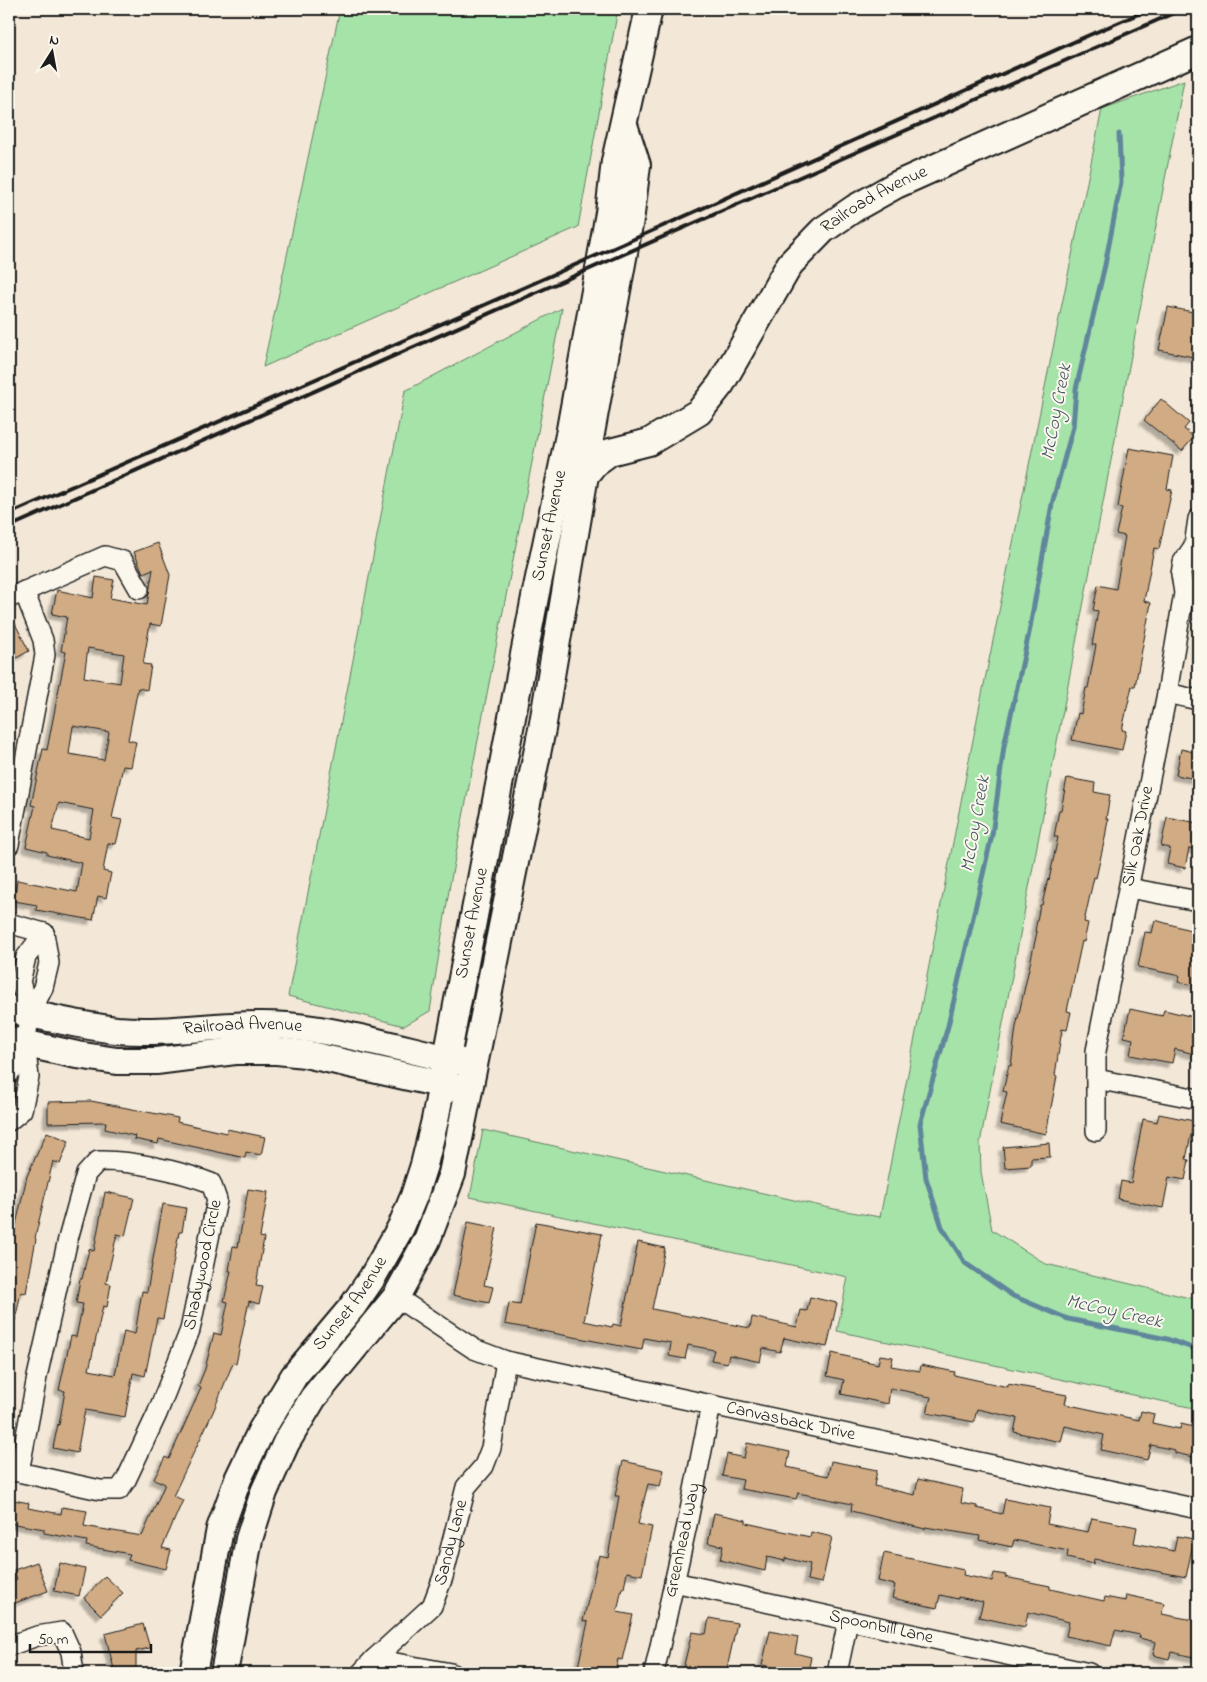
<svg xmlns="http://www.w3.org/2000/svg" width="1207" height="1682" viewBox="0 0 1207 1682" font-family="'Indie Flower',sans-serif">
<defs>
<filter id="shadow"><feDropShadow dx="-4.5" dy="4.5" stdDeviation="1" flood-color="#0004"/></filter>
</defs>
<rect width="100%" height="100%" fill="#f3e8d7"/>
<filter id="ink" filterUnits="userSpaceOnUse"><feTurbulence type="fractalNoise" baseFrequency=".02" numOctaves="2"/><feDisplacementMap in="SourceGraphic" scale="10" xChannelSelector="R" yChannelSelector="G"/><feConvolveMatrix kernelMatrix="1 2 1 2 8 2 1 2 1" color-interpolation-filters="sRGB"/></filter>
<g filter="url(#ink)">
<!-- green -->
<g fill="#a6e3a9" stroke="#618062">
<polygon points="340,9 618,9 578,227 263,367"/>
<polygon points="1184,80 980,1143 981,1172 992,1230 1046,1264 1198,1300 1198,1409 837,1331 848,1277 470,1197 483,1130 834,1209 880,1217 980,704 1102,109"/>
<polygon points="562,308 450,884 430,1011 404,1026 288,996 405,391"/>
</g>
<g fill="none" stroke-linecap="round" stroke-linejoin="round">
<!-- stream -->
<polyline stroke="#60869b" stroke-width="5" points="1119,134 1121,182 1105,265 1076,389 1073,427 1052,504 1029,633 1004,746 992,835 948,1026 920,1124 926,1178 942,1227 965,1263 1013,1296 1068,1319 1167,1339 1198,1350"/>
</g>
<!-- building -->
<g fill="#d1ab83" stroke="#1c1c1c" fill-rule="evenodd" filter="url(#shadow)">
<polygon points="1168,307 1198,313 1198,358 1159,350"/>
<polygon points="1161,399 1189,423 1184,429 1194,437 1182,451 1144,420"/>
<polygon points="1129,448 1173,456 1167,489 1172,490 1159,549 1154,548 1144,601 1151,603 1135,686 1132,686 1122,730 1126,731 1122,750 1072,740 1078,713 1081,714 1086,688 1088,688 1096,645 1092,645 1098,611 1093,610 1098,585 1116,589 1125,536 1116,534 1122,508 1118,507"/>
<path d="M158,543L170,575L161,626L150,624L143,664L151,665L147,690L138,688L128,740L136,742L131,767L123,766L112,818L122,820L116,844L108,843L103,871L111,873L106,898L98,896L93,920L36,910L37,905L14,901L17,880L77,892L82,863L47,855V852L26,847L35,806L31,805L43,749L47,750L66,652L61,651L67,617L52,614L57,590L93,598L96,577L114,580L110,598L147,605L153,569L143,573L134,552ZM88,648L124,654L120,683L84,677ZM73,726L109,732L104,760L69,754ZM59,803L94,810L89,838L52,830Z"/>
<polygon points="9,612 29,651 9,662"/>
<polygon points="1181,749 1198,753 1196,779 1176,775"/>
<polygon points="1067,778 1095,783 1094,792 1110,795 1106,819 1108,819 1105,838 1096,878 1094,877 1084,922 1088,923 1084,942 1082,941 1067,1011 1071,1012 1067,1030 1062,1029 1055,1075 1057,1076 1046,1134 1000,1124 1007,1092 1003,1091 1009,1065 1011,1066 1016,1027 1037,932 1035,931 1040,905 1042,905 1048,879 1049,880 1058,837 1054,837 1059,810 1061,810"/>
<polygon points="1167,817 1198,823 1198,850 1189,848 1185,868 1167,864 1170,848 1161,846"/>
<polygon points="1155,920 1197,932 1195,941 1198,942 1198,986 1178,982 1180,976 1138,967 1145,932 1152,933"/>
<polygon points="1130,1009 1162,1016 1164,1010 1198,1018 1198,1055 1175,1049 1172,1063 1130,1055 1133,1039 1124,1037"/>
<polygon points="91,1101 178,1118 177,1122 226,1133 227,1129 265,1137 261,1155 246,1152 245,1158 159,1139 158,1144 134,1139 135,1136 105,1129 106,1122 48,1123 48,1102"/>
<polygon points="1159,1114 1194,1121 1186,1159 1189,1160 1185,1180 1169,1177 1163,1208 1118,1199 1121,1181 1131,1183 1143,1119 1157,1122"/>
<polygon points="47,1132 69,1141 60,1164 53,1161 35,1238 36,1239 26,1293 21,1292 15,1321 9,1320 9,1237 13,1238 27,1176"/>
<polygon points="1049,1143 1050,1157 1031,1158 1031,1166 1005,1168 1003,1147"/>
<polygon points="248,1189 268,1192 260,1237 264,1238 256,1286 263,1287 259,1304 249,1301 236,1364 233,1363 213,1412 173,1496 183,1500 162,1548 171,1550 166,1569 128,1560 130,1554 86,1546 87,1541 44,1533 44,1529 9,1523 9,1499 29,1503 28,1508 61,1514 62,1507 87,1511 84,1526 142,1536 165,1484 154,1479 165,1457 169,1459 201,1388 198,1386 205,1369 214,1333 221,1335 228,1302 224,1301 231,1271 229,1271 233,1246 238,1247"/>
<polygon points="105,1192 134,1198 125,1236 117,1234 106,1283 111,1284 107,1307 103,1306 89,1370 115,1375 124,1331 135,1334 142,1291 147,1292 163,1204 186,1208 182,1232 179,1232 163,1319 157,1318 145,1376 133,1373 125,1417 85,1410 77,1453 53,1448 58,1424 59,1425 65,1391 59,1390 71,1336 76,1337 83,1304 76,1303 80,1279 82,1279 89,1249 94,1251"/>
<polygon points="468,1222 497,1228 484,1285 493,1287 489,1303 453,1295"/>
<polygon points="536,1222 602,1234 584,1321 612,1327 613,1324 621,1326 638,1242 665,1248 652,1309 750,1328 752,1317 797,1327 801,1310 807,1311 810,1297 837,1303 827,1347 784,1338 780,1352 763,1348 760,1362 729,1355 727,1363 711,1360 714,1350 688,1345 685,1359 669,1356 671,1343 644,1338 642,1350 505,1324 509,1303 520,1305"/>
<polygon points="832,1353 878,1364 880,1355 893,1357 891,1366 920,1371 921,1365 955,1372 954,1375 1008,1387 1008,1384 1067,1395 1065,1404 1139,1420 1141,1411 1154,1414 1152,1423 1180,1429 1181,1424 1198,1428 1198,1458 1175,1453 1175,1450 1151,1445 1147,1460 1101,1450 1104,1435 1065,1426 1061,1442 1014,1432 1017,1418 977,1409 974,1422 927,1413 931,1397 915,1394 915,1393 890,1388 888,1404 841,1394 844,1380 827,1376"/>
<polygon points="747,1443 790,1452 787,1467 828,1476 831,1461 877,1470 874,1486 915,1495 918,1479 963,1489 961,1503 977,1506 977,1508 1002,1514 1005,1499 1050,1508 1047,1524 1088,1532 1092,1518 1137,1527 1134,1543 1174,1551 1177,1536 1194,1539 1186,1577 1094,1559 1093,1564 1067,1558 1068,1551 1014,1540 1012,1547 979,1540 980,1536 925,1527 925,1529 851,1511 852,1504 798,1493 796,1499 741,1489 743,1480 722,1476 727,1454 744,1458"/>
<polygon points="623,1461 664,1470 660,1486 648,1484 638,1524 652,1527 642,1575 627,1572 624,1588 622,1588 617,1612 633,1615 622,1660 618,1659 615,1673 590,1673 577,1671 588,1622 583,1621 599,1555 608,1557 619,1496 615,1496"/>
<polygon points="714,1513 746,1520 746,1523 810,1537 811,1532 832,1537 822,1583 807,1580 810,1564 785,1558 785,1561 767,1557 765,1571 720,1560 723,1546 708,1543"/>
<polygon points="884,1553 964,1570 963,1575 992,1581 994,1573 1006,1575 1005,1577 1050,1586 1050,1589 1104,1601 1105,1597 1125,1601 1126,1595 1164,1603 1162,1614 1198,1621 1198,1658 1171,1652 1169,1659 1153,1655 1156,1642 1139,1638 1140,1635 1115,1630 1111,1646 1066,1636 1069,1622 1028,1612 1025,1627 979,1617 983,1602 958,1597 958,1599 940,1595 937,1608 892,1598 895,1585 878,1581"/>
<polygon points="37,1562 48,1591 9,1605 9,1582 17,1579 14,1570"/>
<polygon points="60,1563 85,1569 79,1596 54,1591"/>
<polygon points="105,1576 123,1593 101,1615 84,1598"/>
<polygon points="709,1618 737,1623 726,1673 682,1673 692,1632 706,1634"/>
<polygon points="143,1624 150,1648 136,1651 136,1673 115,1673 105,1634"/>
<polygon points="770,1631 798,1637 795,1653 811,1657 808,1673 800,1673 762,1665"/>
</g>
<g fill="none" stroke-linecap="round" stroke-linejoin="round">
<defs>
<g id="street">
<polyline points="1198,519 1194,546 1198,565"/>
<polyline points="9,598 105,556 123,561 139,589"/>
<polyline points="1167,693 1198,700"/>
<polyline points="9,845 45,655 43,640 24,591"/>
<polyline points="1129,888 1198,901"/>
<polyline points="9,922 12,924 44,933"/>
<polyline points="30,1014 20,982 26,957 44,933"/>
<polyline points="9,1074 25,1043"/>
<polyline points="1096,1079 1198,1099"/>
<polyline points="9,1121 22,1110 29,1077 25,1043 30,1014 43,988 49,963 44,933"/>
<path id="s1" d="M1096,1131V1051L1167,693L1184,593L1181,574L1183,562L1194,546"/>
<path id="s2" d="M396,1297L474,1349L506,1361L1198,1509"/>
<path id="s3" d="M9,1470L100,1490H119L126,1480L157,1414L190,1330L217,1200L211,1183C180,1171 131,1160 98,1161L86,1174L68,1239L37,1377L19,1472"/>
<path id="s4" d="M674,1582L1089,1673"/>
<polyline points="9,1646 37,1636 62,1632 71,1652 74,1673"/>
<polyline points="374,1659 451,1673"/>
<path id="s5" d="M361,1673L374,1659L432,1606L443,1577L466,1487L484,1466L491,1448L506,1361"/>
<path id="s6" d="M654,1673L687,1525L711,1405"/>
<polyline points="837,1673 848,1621"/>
</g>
<g id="secondary">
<path id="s7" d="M585,475L595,463L610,452L649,442L699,412L721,384L790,264L823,230L855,208L896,185L1198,50"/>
<path id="s8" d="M9,1009C44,1017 81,1026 117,1030C174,1035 231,1021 287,1026C345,1031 406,1050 462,1062"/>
<polyline points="9,1040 77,1055 117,1061 156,1061 235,1051 277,1051 305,1054 459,1088"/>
<path id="s9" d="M193,1673L220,1529L238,1479L261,1431L294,1376L352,1307L372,1278L401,1227L414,1196L424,1165L435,1120L535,597L569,435L609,213L615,161L649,9"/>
<polyline points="224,1673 249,1539 264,1492 286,1443 313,1398 396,1297 427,1240 452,1174 542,729 585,475 590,439 631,214 637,165 624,125"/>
</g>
</defs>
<!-- street casing -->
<use href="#street" stroke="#1c1c1c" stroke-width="22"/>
<!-- secondary casing -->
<use href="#secondary" stroke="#1c1c1c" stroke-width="30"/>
<!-- street -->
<use href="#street" stroke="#fbf7ec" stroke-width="19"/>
<!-- secondary -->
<use href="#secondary" stroke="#fbf7ec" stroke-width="26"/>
<!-- rail -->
<g stroke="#1c1c1c" stroke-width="4">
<polyline points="9,514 625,243 1087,36 1150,9"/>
<polyline points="9,527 551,286 1183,9"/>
</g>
</g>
</g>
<g text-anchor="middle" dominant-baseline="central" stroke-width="4" stroke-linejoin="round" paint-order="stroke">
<!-- street labels -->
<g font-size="18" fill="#1c1c1c" stroke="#fbf7ec">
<text stroke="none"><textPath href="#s7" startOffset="414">Railroad Avenue</textPath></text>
<text stroke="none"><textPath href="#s9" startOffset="1219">Sunset Avenue</textPath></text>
<text stroke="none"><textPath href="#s1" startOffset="299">Silk Oak Drive</textPath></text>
<text stroke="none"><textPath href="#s9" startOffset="814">Sunset Avenue</textPath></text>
<text stroke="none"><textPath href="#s8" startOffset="236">Railroad Avenue</textPath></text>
<text stroke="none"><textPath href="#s3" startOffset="354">Shadywood Circle</textPath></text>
<text stroke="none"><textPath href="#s9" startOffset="409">Sunset Avenue</textPath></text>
<text stroke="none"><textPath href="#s2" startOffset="419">Canvasback Drive</textPath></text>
<text stroke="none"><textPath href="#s6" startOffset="136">Greenhead Way</textPath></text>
<text stroke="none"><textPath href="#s5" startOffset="164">Sandy Lane</textPath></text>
<text stroke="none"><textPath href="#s4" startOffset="212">Spoonbill Lane</textPath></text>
</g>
<!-- water labels -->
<g font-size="19" font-style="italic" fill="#445a66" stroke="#fbf7ec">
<text transform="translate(1057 412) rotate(-79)">McCoy Creek</text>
<text transform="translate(976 824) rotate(-80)">McCoy Creek</text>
<text transform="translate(1114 1312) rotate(13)">McCoy Creek</text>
</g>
</g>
<!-- margin -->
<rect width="1207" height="1682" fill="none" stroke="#fbf7ec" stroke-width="30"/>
<rect x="15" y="15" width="1177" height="1652" fill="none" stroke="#1c1c1c" stroke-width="2" filter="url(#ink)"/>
<!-- north arrow -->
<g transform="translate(52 52) rotate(11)" stroke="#fbf7ec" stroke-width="4" paint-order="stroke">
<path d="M0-4L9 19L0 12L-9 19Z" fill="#1c1c1c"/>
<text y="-8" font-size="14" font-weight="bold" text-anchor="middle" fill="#1c1c1c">N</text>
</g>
<!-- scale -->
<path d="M30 1644v8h121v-8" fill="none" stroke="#1c1c1c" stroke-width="2.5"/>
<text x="38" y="1644" font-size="15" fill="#1c1c1c" stroke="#fbf7ec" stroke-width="4" paint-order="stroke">50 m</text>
</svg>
